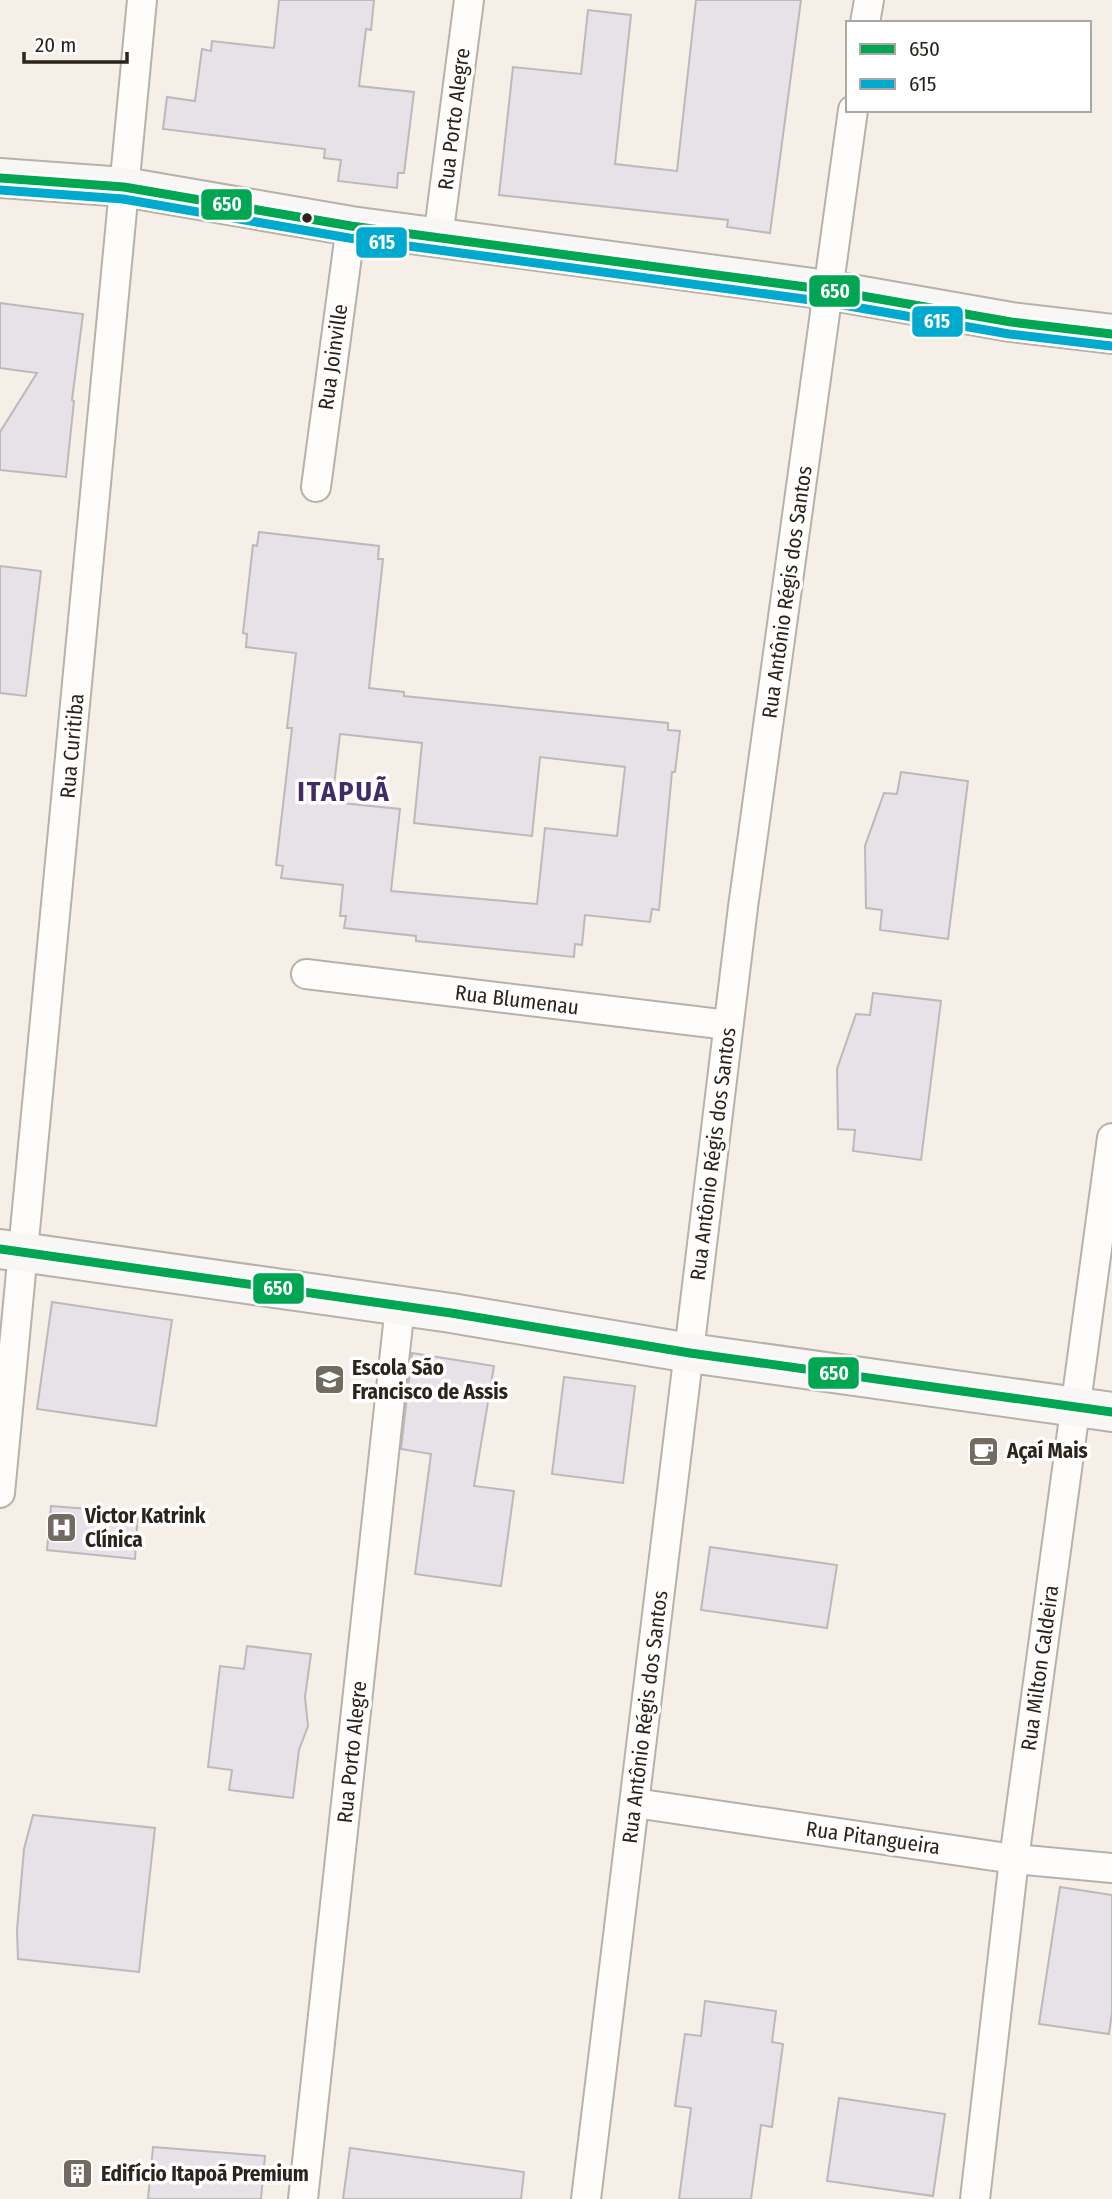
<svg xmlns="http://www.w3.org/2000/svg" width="1112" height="2199" viewBox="0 0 1112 2199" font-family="'Fira Sans Condensed',sans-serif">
<rect width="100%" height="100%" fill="#f6efe7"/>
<!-- building -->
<g fill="#e7e1e8" stroke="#bdb8b9" stroke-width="2" fill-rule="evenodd">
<polygon points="279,0 374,0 371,30 366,29 359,86 414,92 404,173 398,173 397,188 338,181 341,160 324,158 325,149 163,129 167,97 195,101 202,49 211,51 212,41 274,48"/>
<polygon points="696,0 801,0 770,233 727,227 728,220 499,195 513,67 581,74 588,10 631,15 615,164 677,171"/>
<polygon points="0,303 83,314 72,400 74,401 66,477 0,470 0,432 37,373 0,368"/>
<path d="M259,532L379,546L378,559H383L369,688L404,692V696L668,723V730L680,731L675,772H672L659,910L652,909L650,922L585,915L582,945L575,944L574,957L416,941V936L344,928L346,916H340L343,885L281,878L283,866L276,865L292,728H287L296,653L246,647L247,634L243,633L253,545L257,546ZM340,734L422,743L414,823L532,836L540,757L625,767L617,836L545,828L537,904L391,891L400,809L332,802Z"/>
<polygon points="0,566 41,571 26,696 0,693"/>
<polygon points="901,772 968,781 948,939 880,930 882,910 866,908 865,846 884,793 897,794"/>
<polygon points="873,993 941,1001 921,1160 853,1151 855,1130 838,1129 837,1069 856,1014 870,1015"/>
<polygon points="52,1302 172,1320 156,1426 37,1409"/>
<polygon points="412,1353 494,1366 474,1486 514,1491 501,1586 415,1574 431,1454 401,1449"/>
<polygon points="564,1377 635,1386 623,1483 552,1474"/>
<polygon points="51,1506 138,1513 135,1559 47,1550"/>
<polygon points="710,1547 837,1565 827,1628 701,1610"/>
<polygon points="247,1646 311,1654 305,1697 308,1726 299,1750 293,1798 229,1790 232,1770 208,1767 220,1666 244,1669"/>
<polygon points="33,1815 155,1828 139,1972 18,1959 17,1930 24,1849"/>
<polygon points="1060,1887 1112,1895 1112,2012 1109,2034 1039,2024"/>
<polygon points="705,2001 776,2011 772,2042 783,2044 772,2127 761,2125 751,2199 679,2199 691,2108 675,2106 685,2034 701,2036"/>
<polygon points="839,2098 945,2114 933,2196 827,2181"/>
<polygon points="153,2147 265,2156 261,2199 148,2199"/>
<polygon points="350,2148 524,2172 521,2199 343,2199"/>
</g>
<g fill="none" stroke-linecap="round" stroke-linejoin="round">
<defs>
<g id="street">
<polyline points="865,23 869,0"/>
<polyline points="438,238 469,0"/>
<polyline points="316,487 351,226"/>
<polyline points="306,974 728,1025"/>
<polyline points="0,1493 142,0"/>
<polyline points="635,1803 1014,1859 1112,1868"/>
<polyline points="303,2199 400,1306"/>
<polyline points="586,2199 743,907 853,110"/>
<polyline points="975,2199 1014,1859 1112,1138"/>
</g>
<g id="secondary">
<polyline points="0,178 124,187 351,226 828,290 1011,322 1112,334"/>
<polyline points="0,1249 451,1313 690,1353 1112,1412"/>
</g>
</defs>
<!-- street casing -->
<use href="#street" stroke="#b7b1a9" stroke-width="32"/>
<!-- secondary casing -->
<use href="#secondary" stroke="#b7b1a9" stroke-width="42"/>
<!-- street -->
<use href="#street" stroke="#fefdfb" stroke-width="28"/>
<!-- secondary -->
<use href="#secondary" stroke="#f9f7f5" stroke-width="38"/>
<defs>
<g id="bus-1">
<polyline points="0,178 124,187 351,226 828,290 1011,322 1112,334"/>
<polyline points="0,1249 451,1313 690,1353 1112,1412"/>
</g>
<polyline id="bus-2" points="0,190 123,199 349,238 826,302 1009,334 1111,346"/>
</defs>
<!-- bus-1 casing -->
<use href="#bus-1" stroke="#fff" stroke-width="14"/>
<!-- bus-2 casing -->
<use href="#bus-2" stroke="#fff" stroke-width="14"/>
<!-- bus-1 -->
<use href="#bus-1" stroke="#00a651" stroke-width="9"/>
<!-- bus-2 -->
<use href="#bus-2" stroke="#00a9ce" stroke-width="9"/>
</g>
<!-- icons -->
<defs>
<symbol id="school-square" viewBox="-11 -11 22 22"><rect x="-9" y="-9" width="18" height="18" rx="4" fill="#726b62" stroke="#fff"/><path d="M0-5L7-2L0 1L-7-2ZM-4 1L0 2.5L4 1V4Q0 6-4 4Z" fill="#fff"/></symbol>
<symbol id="cafe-square" viewBox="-11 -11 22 22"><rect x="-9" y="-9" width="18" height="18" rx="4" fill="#726b62" stroke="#fff"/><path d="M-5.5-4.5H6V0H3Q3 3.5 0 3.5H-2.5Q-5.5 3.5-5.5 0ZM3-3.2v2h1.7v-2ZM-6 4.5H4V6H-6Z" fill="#fff"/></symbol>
<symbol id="hospital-square" viewBox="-11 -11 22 22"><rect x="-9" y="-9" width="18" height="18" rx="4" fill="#726b62" stroke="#fff"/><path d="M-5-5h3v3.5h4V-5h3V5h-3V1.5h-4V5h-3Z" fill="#fff"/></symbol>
<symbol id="building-square" viewBox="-11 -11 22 22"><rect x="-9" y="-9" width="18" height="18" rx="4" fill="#726b62" stroke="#fff"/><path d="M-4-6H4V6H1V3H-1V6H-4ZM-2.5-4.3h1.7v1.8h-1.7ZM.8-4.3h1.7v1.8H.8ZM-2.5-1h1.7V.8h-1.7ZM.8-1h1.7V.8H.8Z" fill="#fff"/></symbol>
</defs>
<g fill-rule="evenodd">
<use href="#school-square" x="312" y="1362" width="35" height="35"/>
<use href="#cafe-square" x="966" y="1434" width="35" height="35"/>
<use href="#hospital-square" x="44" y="1510" width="35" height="35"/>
<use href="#building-square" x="60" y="2156" width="35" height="35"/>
</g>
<!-- markers -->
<circle fill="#2b241b" stroke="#fff" stroke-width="2.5" cx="307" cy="218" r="6"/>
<g text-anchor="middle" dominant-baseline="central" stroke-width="7" stroke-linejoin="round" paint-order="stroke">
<!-- street labels -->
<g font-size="21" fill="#2b241b" stroke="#fff">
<text transform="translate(454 119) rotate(-83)">Rua Porto Alegre</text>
<text transform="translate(333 357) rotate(-82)">Rua Joinville</text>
<text transform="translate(787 592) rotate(-82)">Rua Antônio Régis dos Santos</text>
<text transform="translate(72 746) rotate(-85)">Rua Curitiba</text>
<text transform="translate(517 1000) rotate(7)">Rua Blumenau</text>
<text transform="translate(713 1154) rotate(-83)">Rua Antônio Régis dos Santos</text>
<text transform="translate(1040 1668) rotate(-82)">Rua Milton Caldeira</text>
<text transform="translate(645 1717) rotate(-83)">Rua Antônio Régis dos Santos</text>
<text transform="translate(352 1752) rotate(-84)">Rua Porto Alegre</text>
<text transform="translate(873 1838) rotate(8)">Rua Pitangueira</text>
</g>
<!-- poi labels -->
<g font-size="21" font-weight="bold" fill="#2b241b" stroke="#fff" text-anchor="start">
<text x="352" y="1368">Escola São<tspan x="352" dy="24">Francisco de Assis</tspan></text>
<text x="1007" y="1451">Açaí Mais</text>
<text x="85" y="1516">Victor Katrink<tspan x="85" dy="24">Clínica</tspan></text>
<text x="101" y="2174">Edifício Itapoã Premium</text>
</g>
<!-- district labels -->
<g font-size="28" font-weight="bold" letter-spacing="2" fill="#422c67" stroke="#fff">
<text x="344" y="791">ITAPUÃ</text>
</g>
</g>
<g stroke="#fff" stroke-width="2.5">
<rect x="200" y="188" width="53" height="33" rx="7" fill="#00a651"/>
<rect x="355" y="226" width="53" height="33" rx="7" fill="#00a9ce"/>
<rect x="808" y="274" width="53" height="34" rx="7" fill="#00a651"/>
<rect x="911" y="305" width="53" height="33" rx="7" fill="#00a9ce"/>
<rect x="252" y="1272" width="53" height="33" rx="7" fill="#00a651"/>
<rect x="807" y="1356" width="53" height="34" rx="7" fill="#00a651"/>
</g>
<g font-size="19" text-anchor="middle" font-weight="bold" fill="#fff">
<text x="227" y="211">650</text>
<text x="382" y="249">615</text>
<text x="835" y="298">650</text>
<text x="937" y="328">615</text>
<text x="278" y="1295">650</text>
<text x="834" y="1380">650</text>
</g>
<!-- legend -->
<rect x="846" y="21" width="245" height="91" fill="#ffffff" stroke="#aaa7a4" stroke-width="2"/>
<rect x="860" y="44" width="35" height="10" fill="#00a651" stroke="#aaa7a4" stroke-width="2"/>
<text x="909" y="56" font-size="21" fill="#2b241b">650</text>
<rect x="860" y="79" width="35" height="10" fill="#00a9ce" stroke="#aaa7a4" stroke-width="2"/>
<text x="909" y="91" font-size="21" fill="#2b241b">615</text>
<!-- scale -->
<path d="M24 52v10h103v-10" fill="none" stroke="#2b241b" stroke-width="3.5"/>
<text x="35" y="52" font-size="21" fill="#2b241b" stroke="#ffffff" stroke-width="5" paint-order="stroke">20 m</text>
</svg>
